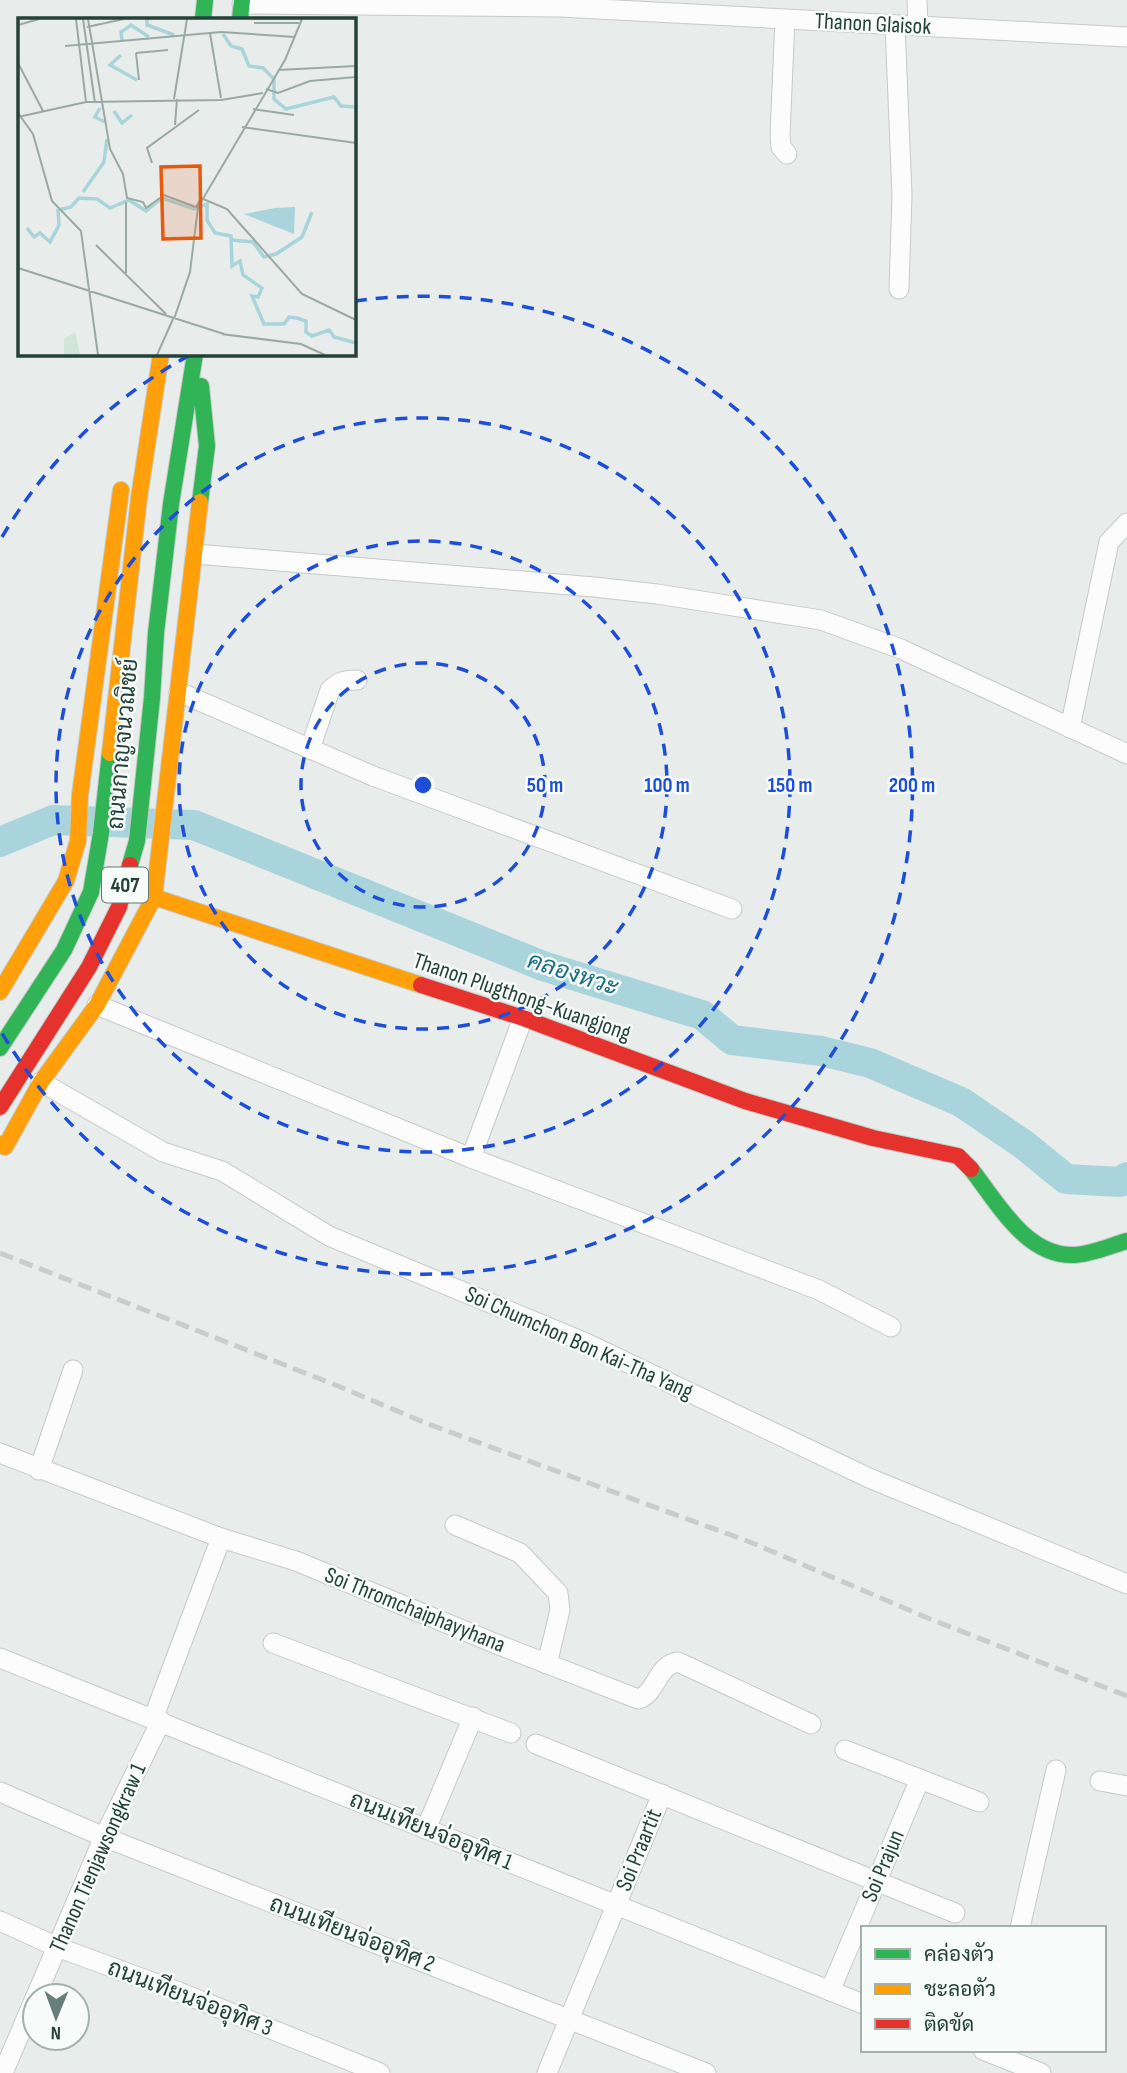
<svg xmlns="http://www.w3.org/2000/svg" width="1127" height="2073" viewBox="0 0 1127 2073" font-family="'Sofia Sans Condensed',Sarabun,sans-serif">
<rect width="100%" height="100%" fill="#e8edeb"/>
<g fill="none" stroke-linecap="round" stroke-linejoin="round">
<!-- river -->
<polyline stroke="#a9d4db" stroke-width="30" points="0,842 53,820 194,825 543,966 702,1015 732,1040 821,1051 870,1063 961,1102 1023,1144 1066,1179 1120,1182 1127,1177"/>
<defs>
<g id="street">
<polyline points="917,0 918,26"/>
<polyline points="242,4 560,7 1127,37"/>
<polyline points="785,19 780,135 781,147 787,154"/>
<polyline points="895,25 902,195 899,289"/>
<polyline points="195,554 594,587 657,594 821,620 901,649 1127,754"/>
<polyline points="179,692 373,776 732,909"/>
<polyline points="1070,728 1109,542 1127,523"/>
<path d="M310,749L330,690C339,681 346,680 357,680"/>
<polyline points="97,1005 471,1158 819,1290 891,1327"/>
<polyline points="41,1082 163,1152 222,1171 329,1236 586,1343 869,1478 1127,1584"/>
<polyline points="471,1158 523,1018"/>
<path d="M0,1453L221,1538L296,1561L494,1643L638,1699C656,1695 657,1664 678,1662L811,1724"/>
<polyline points="39,1470 73,1370"/>
<polyline points="455,1525 520,1553 558,1593 560,1610 547,1664"/>
<polyline points="273,1643 511,1733"/>
<polyline points="0,1658 863,2004"/>
<polyline points="153,1719 221,1538"/>
<polyline points="536,1744 955,1913"/>
<polyline points="845,1750 979,1802"/>
<polyline points="1100,1781 1127,1786"/>
<polyline points="0,1792 104,1837 706,2073"/>
<polyline points="426,1829 473,1717"/>
<polyline points="0,1921 57,1947 179,1992 380,2073"/>
<polyline points="1020,1928 1056,1770"/>
<polyline points="830,1991 920,1779"/>
<polyline points="36,1996 104,1837 161,1721"/>
<polyline points="983,2050 1041,2073"/>
<polyline points="3,2073 35,1998"/>
<polyline points="547,2073 662,1794"/>
</g>
<g id="fast">
<polyline points="203,19 205,0"/>
<polyline points="240,19 242,0"/>
<polyline points="200,502 207,446 201,386"/>
<polyline points="130,865 137,841 152,698 156,633 171,504 195,354"/>
<polyline points="0,1048 64,950 91,892 101,833 110,753"/>
<path d="M971,1169C998,1203 1026,1257 1075,1255C1092,1254 1110,1246 1127,1241"/>
</g>
<g id="slow">
<polyline points="110,753 139,498 161,354"/>
<polyline points="154,897 200,502"/>
<polyline points="0,992 66,881 78,841 80,795 121,490"/>
<polyline points="0,1144 5,1147 41,1082 97,1005 154,897 421,985"/>
</g>
<g id="jam">
<polyline points="421,985 523,1018 745,1101 873,1138 958,1156 971,1169"/>
<polyline points="0,1107 89,967 119,907 130,865"/>
</g>
</defs>
<!-- street casing -->
<use href="#street" stroke="#c5cac8" stroke-width="21"/>
<!-- fast casing -->
<use href="#fast" stroke="#c3cbc8" stroke-width="18"/>
<!-- slow casing -->
<use href="#slow" stroke="#c3cbc8" stroke-width="18"/>
<!-- jam casing -->
<use href="#jam" stroke="#c3cbc8" stroke-width="18"/>
<!-- street -->
<use href="#street" stroke="#fcfcfc" stroke-width="19"/>
<!-- fast -->
<use href="#fast" stroke="#30b455" stroke-width="16"/>
<!-- slow -->
<use href="#slow" stroke="#ff9f0a" stroke-width="16"/>
<!-- jam -->
<use href="#jam" stroke="#e5322d" stroke-width="16"/>
<!-- rail -->
<polyline stroke="#c9cdcc" stroke-width="5" stroke-dasharray="14 7" stroke-linecap="butt" points="0,1253 338,1386 428,1424 750,1542 930,1619 1127,1696"/>
</g>
<!-- distance rings -->
<g fill="none" stroke="#1d4ed8" stroke-width="3.5" stroke-dasharray="12 9">
<circle cx="423" cy="785" r="122"/>
<circle cx="423" cy="785" r="244"/>
<circle cx="423" cy="785" r="367"/>
<path d="M2 537A489 489 0 0 1 190 355M355 301A489 489 0 1 1 2 1033"/>
</g>
<g text-anchor="middle" dominant-baseline="central" stroke-width="5" stroke-linejoin="round" paint-order="stroke">
<!-- shield labels -->
<rect fill="#f7fbf9" stroke="#637a73" stroke-width="2" x="102" y="867.5" width="46" height="35" rx="5"/>
<g font-size="21" font-weight="bold" fill="#24423a">
<text x="125" y="885">407</text>
</g>
<!-- street labels -->
<g font-size="23" fill="#24423a" stroke="#f7fbf9">
<text transform="translate(873 24) rotate(3)">Thanon Glaisok</text>
<text transform="translate(123 744) rotate(-85)">ถนนกาญจนวณิชย์</text>
<text transform="translate(522 997) rotate(19)">Thanon Plugthong-Kuangjong</text>
<text transform="translate(579 1343) rotate(24)">Soi Chumchon Bon Kai-Tha Yang</text>
<text transform="translate(415 1610) rotate(22)">Soi Thromchaiphayyhana</text>
<text transform="translate(431 1831) rotate(22)">ถนนเทียนจ่ออุทิศ 1</text>
<text transform="translate(639 1850) rotate(-68)">Soi Praartit</text>
<text transform="translate(98 1858) rotate(-66)">Thanon Tienjawsongkraw 1</text>
<text transform="translate(883 1866) rotate(-67)">Soi Prajun</text>
<text transform="translate(352 1934) rotate(21)">ถนนเทียนจ่ออุทิศ 2</text>
<text transform="translate(190 1998) rotate(21)">ถนนเทียนจ่ออุทิศ 3</text>
</g>
<!-- water labels -->
<g font-size="24" font-style="italic" fill="#1c6f80" stroke="#f7fbf9">
<text transform="translate(573 974) rotate(18)">คลองหวะ</text>
</g>
</g>
<!-- overview -->
<g transform="translate(18 18)">
<rect width="338" height="338" fill="#e8edeb"/>
<path d="M57,314L62,337H46V321Z" fill="#d1e6d8"/>
<path d="M277,189L276,216L226,196L257,190Z" fill="#a9d4db"/>
<path fill="none" stroke="#a9d4db" stroke-width="3.5" d="M129,1V7L156,17M205,16L213,28L224,31L231,48L245,50L256,61V81L268,91L316,79L323,88L338,89M104,22L103,14L113,7L131,19M103,37L92,47L119,62M82,90L77,99L87,104M96,93L104,105L114,97M65,174L86,144L89,121M9,210L16,219L22,215L32,224L41,207L40,192L53,189L61,180L79,181L92,190L111,182L128,193L144,180L176,191L189,186V202L197,215L213,218L214,248L222,243L225,257L244,270L240,279L234,278L246,306H266L271,299L279,300L288,303V314L294,318L311,312L316,319L338,325M213,222L235,224L246,239L258,236L284,219L294,194"/>
<path fill="none" stroke="#9aa9a4" stroke-width="2" d="M58,1L68,84M65,1L77,85M70,1L92,131L105,156L109,180L125,184L128,190L146,177L178,189L183,180L209,191L284,276L338,302M236,5H281M0,7L21,1M69,9L106,1M192,15L203,80M47,28L203,14L277,19M118,35L150,32M118,35L121,62M0,45L25,93M260,52L338,48M248,71L260,75L292,63L338,59M156,81L169,1M235,91L276,97M0,95L15,116L34,183L63,213L80,337M0,99L68,84L203,82L245,75M157,107L159,81M224,109L338,125M134,145L129,130L181,92M108,184V255M78,227L148,296M0,250L206,316M156,301L172,254L180,189L267,42L284,1M203,316L283,326L307,337M139,337L155,301"/>
<path fill="#e8590c" fill-opacity="0.15" stroke="#e8590c" stroke-width="3.5" d="M182,148L183,220L145,221L143,149Z"/>
<rect width="338" height="338" fill="none" stroke="#24423a" stroke-width="3.5"/>
</g>
<circle cx="423" cy="785" r="10" fill="#1d4ed8" stroke="#f7fbf9" stroke-width="3.5"/>
<g font-size="21" text-anchor="middle" font-weight="bold" fill="#1d4ed8" stroke="#f7fbf9" stroke-width="5" stroke-linejoin="round" paint-order="stroke">
<text x="545" y="792">50 m</text>
<text x="667" y="792">100 m</text>
<text x="790" y="792">150 m</text>
<text x="912" y="792">200 m</text>
</g>
<!-- legend -->
<rect x="861" y="1926" width="245" height="126" fill="#f7fbf9" stroke="#a3b1ad" stroke-width="2"/>
<rect x="875" y="1949" width="35" height="10" fill="#30b455" stroke="#a3b1ad" stroke-width="2"/>
<text x="924" y="1961" font-size="21" fill="#24423a">คล่องตัว</text>
<rect x="875" y="1984" width="35" height="10" fill="#ff9f0a" stroke="#a3b1ad" stroke-width="2"/>
<text x="924" y="1996" font-size="21" fill="#24423a">ชะลอตัว</text>
<rect x="875" y="2019" width="35" height="10" fill="#e5322d" stroke="#a3b1ad" stroke-width="2"/>
<text x="924" y="2031" font-size="21" fill="#24423a">ติดขัด</text>
<!-- north arrow -->
<g transform="translate(56 2017) rotate(181)"><circle r="33" fill="#f7fbf9" stroke="#a3b1ad" stroke-width="2"/>
<path d="M0-5L12 26L0 18L-12 26Z" fill="#697e78"/>
<text y="-10" font-size="19" font-weight="bold" text-anchor="middle" fill="#24423a">N</text>
</g>
</svg>
